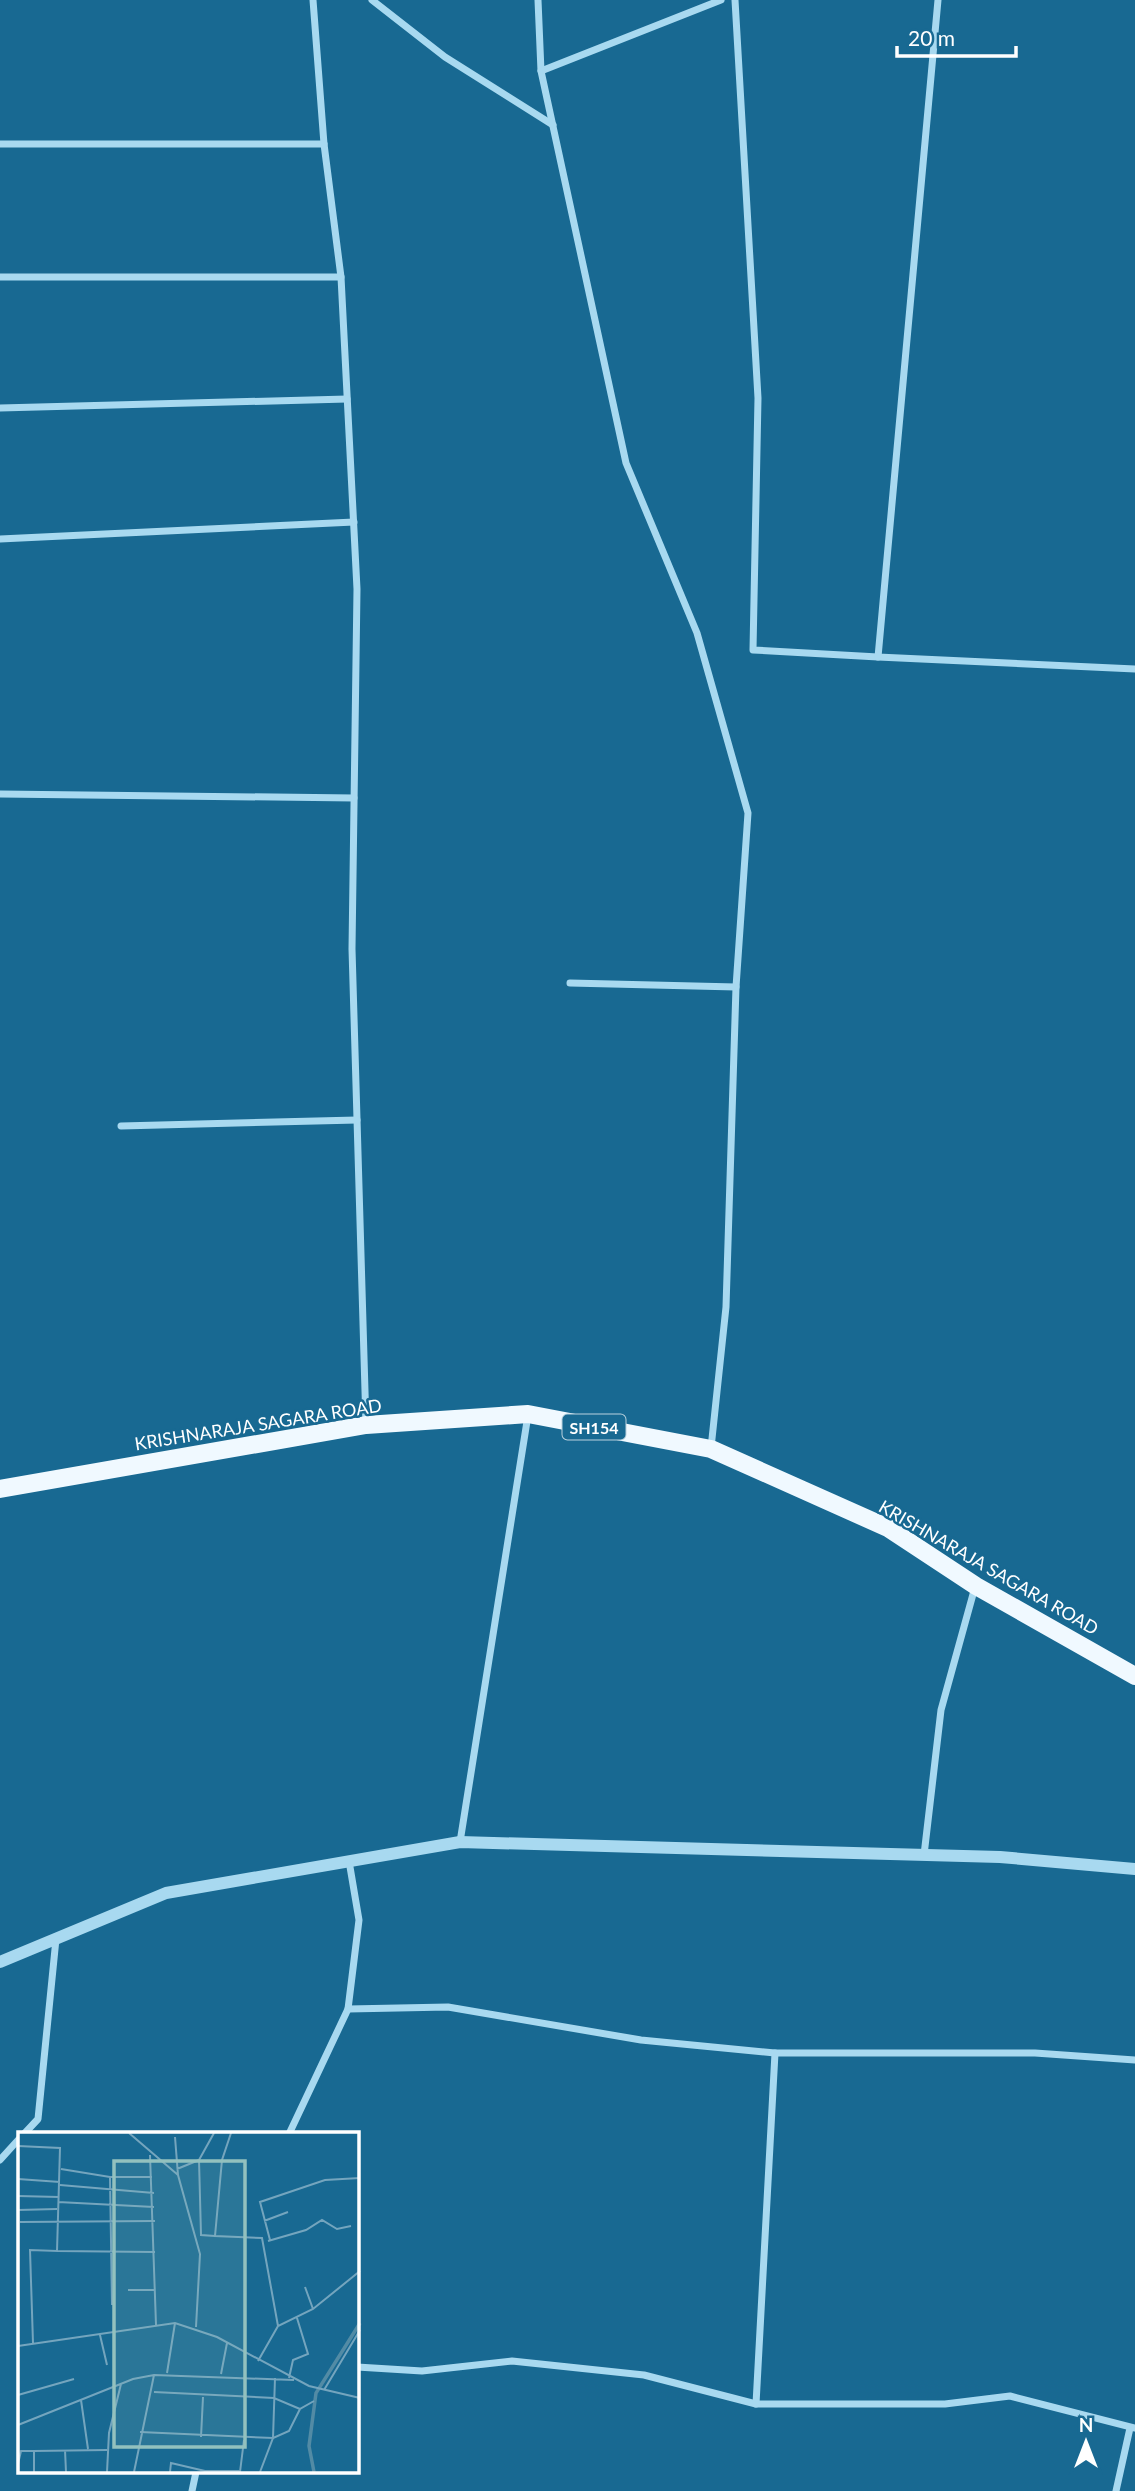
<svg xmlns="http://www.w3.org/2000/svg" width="1135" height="2491" viewBox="0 0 1135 2491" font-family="Lato,sans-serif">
<rect width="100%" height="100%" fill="#186992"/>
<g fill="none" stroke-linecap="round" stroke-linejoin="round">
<!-- minor -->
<g stroke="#a8d9f0" stroke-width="7">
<polyline points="313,0 324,144 341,277 357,589 352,949 366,1425"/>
<polyline points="372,0 445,57 553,125"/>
<polyline points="538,0 541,71 626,463 697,633 748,813 736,987 726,1307 711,1448"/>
<polyline points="735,0 758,398 753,650 878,657"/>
<polyline points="938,0 878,657 1135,669"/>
<polyline points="541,71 721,0"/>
<polyline points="0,144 324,144"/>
<polyline points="0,277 341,277"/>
<polyline points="0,408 347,399"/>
<polyline points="0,539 354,522"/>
<polyline points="0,794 354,798"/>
<polyline points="570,983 736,987"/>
<polyline points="121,1126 357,1120"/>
<polyline points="460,1842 528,1415"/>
<polyline points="924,1855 941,1710 975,1587"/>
<polyline points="348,2009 448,2007 641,2040 775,2053 1035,2053 1135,2060"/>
<polyline points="24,2134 38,2119 56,1939"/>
<polyline points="289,2134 348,2009 359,1920 349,1861"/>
<polyline points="0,2160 19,2139"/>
<polyline points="357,2367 422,2371 512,2361 644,2375 756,2404 945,2404 1010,2396 1135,2428"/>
<polyline points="756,2404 775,2053"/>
<polyline points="192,2491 196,2472"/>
<polyline points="1116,2491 1130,2428"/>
</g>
<!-- tertiary -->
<polyline stroke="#a8d9f0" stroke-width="12" points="0,1962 166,1893 460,1842 1000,1857 1135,1869"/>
<!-- primary -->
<polyline stroke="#f0f9ff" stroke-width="18" points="0,1489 366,1425 528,1414 711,1449 888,1528 976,1586 1135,1676"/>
</g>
<g text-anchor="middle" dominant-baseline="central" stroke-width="5" stroke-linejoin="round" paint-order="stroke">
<!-- shield labels -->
<rect fill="#186992" stroke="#bad2de" stroke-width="2" x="562.5" y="1414.5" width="63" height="25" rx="5"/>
<g font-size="16" font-weight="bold" fill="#fff">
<text x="594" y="1427">SH154</text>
</g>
<!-- street labels -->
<g font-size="18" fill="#fff" stroke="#186992">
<text transform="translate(258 1424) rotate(-9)">KRISHNARAJA SAGARA ROAD</text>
<text transform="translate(989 1567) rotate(30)">KRISHNARAJA SAGARA ROAD</text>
</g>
</g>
<!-- overview -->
<g transform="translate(18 2132)">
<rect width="341" height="341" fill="#186992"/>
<path fill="none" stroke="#528ba5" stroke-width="3.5" d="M296,340L291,314L298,261L342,191"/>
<path fill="none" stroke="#74a5be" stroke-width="2" d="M111,1L160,43M196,1L181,28L183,103L197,104M213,1L204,28L197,104L244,106L260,194M157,5L160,43L182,122L178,195M0,14L42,16L39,119L12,118L15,211M132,23L138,193M43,37L92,45H134M159,37L181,28M92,45L94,173M0,47L42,50M42,53L136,61M0,64L41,65M40,70L136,75M0,78L39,77M246,89L270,80M2,90L137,89M252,108L242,70L307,48L342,46M250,109L288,98L304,88L319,97L333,94M39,119L137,120M287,155L295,177M110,158H137M82,203L89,233M0,214L157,191L199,205L291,254L342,266M240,229L260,194L295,177L342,139M149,241L157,191M203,242L209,211M271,246L275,228L290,222L279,186M306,258L342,198M136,260L256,266L282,277M0,263L56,247M63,268L70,317M0,293L115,247L136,243L276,248M122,300L255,306L257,246M183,305L185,265M47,318L48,340M0,332L3,319H16M16,340V319L89,318M89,340L91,301L103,252M116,340L136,243M152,340L153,331L187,339H222M222,340L226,308M242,340L255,306L271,299L282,277L296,269"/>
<path fill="#93c1be" fill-opacity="0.15" stroke="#93c1be" stroke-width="3.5" d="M96,29H227V315H96Z"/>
<rect width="341" height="341" fill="none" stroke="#fff" stroke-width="3.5"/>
</g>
<!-- north arrow -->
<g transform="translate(1086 2442)" stroke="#186992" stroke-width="5" paint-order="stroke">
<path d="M0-5L12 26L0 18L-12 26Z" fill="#ffffff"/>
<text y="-10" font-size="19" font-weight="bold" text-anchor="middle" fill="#ffffff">N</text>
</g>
<!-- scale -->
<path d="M897 46v10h119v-10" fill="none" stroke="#ffffff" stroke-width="3.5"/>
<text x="908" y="46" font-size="21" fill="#ffffff" stroke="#186992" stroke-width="5" paint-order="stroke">20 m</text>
</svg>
